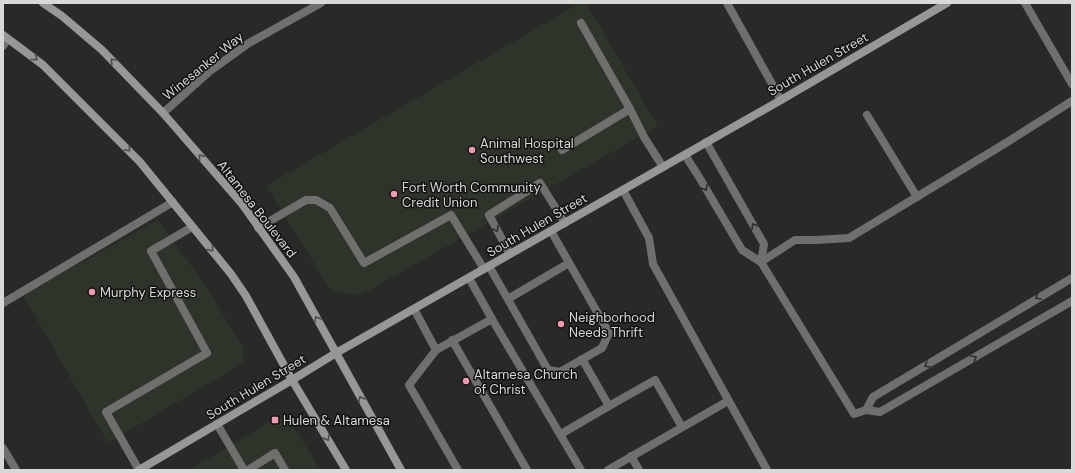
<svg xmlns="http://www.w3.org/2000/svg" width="1075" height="473" viewBox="0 0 1075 473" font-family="'DM Sans',sans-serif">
<rect width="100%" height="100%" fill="#282a27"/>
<!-- built -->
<g fill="#2f342b">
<polygon points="580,3 586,3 658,126 361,295 332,292 266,186"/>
<polygon points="158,220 200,278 244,348 243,363 108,443 23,295"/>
<polygon points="276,418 290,422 321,470 189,470"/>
</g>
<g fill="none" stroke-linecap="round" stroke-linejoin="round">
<!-- service -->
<g stroke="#6f706e" stroke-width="8">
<polyline points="581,23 630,109"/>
<polyline points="3,46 8,39"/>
<polyline points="867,115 917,197"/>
<polyline points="706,142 764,244 761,262"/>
<polyline points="562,150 630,109 644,137 663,167"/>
<polyline points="685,155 699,177 742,250 761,262 854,414 866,410 880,412 1072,301"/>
<polyline points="623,190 649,238 653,264 767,470"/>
<polyline points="258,228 306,200 316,200 330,208 364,263 451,215 484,269"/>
<polyline points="510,254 489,215 540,183 565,223"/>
<polyline points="761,262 795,240 816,240 849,238 1009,141 1072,101"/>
<polyline points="489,266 548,370 560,372 602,348 609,333 551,231"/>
<polyline points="469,278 492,319"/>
<polyline points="508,299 569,263"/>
<polyline points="3,303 173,202"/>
<polyline points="414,309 436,350 492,319 581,470"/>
<polyline points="452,340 527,470"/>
<polyline points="436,350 409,385 458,470"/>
<polyline points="582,359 609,406 655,380 682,427"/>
<polyline points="866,410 873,397 1072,278"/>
<polyline points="217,424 244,470"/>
<polyline points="561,434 609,406"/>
<polyline points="3,448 16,470"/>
<polyline points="631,456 639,470"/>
<polyline points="139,470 106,412 207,353 151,251 192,227"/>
<polyline points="248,470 275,453 285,470"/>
<polyline points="608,470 728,401"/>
</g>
<!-- minor -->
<g stroke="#6f706e" stroke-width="8">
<polyline points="727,3 781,100"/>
<polyline points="1025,3 1072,84"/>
<polyline points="163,113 210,71 249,43 321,3"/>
</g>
<!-- secondary -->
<g stroke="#969895" stroke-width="8">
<polyline points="43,3 62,16 102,50 163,113 242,204 294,277 401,470"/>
<polyline points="3,35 43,65 140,162 231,274 246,296 292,380 346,470"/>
<polyline points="139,470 292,380 336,353 781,100 947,3"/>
</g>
</g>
<!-- one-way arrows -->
<defs><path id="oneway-chevron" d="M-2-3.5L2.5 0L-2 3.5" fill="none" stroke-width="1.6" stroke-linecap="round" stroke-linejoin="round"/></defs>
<g stroke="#4d4e4c">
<use href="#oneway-chevron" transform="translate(35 58) rotate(36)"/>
<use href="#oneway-chevron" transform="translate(113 61) rotate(-134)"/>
<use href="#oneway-chevron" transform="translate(128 149) rotate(46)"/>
<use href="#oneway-chevron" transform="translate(201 157) rotate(-131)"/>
<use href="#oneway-chevron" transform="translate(211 249) rotate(51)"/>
<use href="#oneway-chevron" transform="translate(317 319) rotate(-119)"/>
<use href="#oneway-chevron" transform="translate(361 399) rotate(-119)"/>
<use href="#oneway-chevron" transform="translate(327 438) rotate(59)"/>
</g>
<g stroke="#2e2e2d">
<use href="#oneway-chevron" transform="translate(705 188) rotate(59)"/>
<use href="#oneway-chevron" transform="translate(754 226) rotate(-119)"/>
<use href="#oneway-chevron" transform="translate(496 229) rotate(62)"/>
<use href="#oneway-chevron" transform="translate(1038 297) rotate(149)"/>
<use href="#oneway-chevron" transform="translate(974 358) rotate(-30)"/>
<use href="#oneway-chevron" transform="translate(927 365) rotate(149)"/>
</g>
<!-- markers -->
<g fill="#f19ab2" stroke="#121211" stroke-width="1.5">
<circle cx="472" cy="150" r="4"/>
<circle cx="394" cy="194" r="4"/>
<circle cx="92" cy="292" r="4"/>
<circle cx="561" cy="324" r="4"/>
<circle cx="466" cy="381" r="4"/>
<rect x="271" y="416" width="8" height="8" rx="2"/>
</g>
<g text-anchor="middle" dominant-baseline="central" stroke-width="3" stroke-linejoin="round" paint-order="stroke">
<!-- street labels -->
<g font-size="13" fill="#d7d9d6" stroke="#121211">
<text transform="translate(818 64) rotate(-30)">South Hulen Street</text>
<text transform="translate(203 66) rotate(-39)">Winesanker Way</text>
<text transform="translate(257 209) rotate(52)">Altamesa Boulevard</text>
<text transform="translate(537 225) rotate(-30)">South Hulen Street</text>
<text transform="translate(256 387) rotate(-31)">South Hulen Street</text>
</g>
<!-- poi labels -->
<g font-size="13" fill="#d7d9d6" stroke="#121211" text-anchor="start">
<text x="480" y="143">Animal Hospital<tspan x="480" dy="15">Southwest</tspan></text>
<text x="402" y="187">Fort Worth Community<tspan x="402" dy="15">Credit Union</tspan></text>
<text x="100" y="292">Murphy Express</text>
<text x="569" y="317">Neighborhood<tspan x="569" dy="15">Needs Thrift</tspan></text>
<text x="474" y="374">Altamesa Church<tspan x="474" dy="15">of Christ</tspan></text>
<text x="283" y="420">Hulen &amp; Altamesa</text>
</g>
</g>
<!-- border -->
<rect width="1075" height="473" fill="none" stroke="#d7d9d6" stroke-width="8"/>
</svg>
